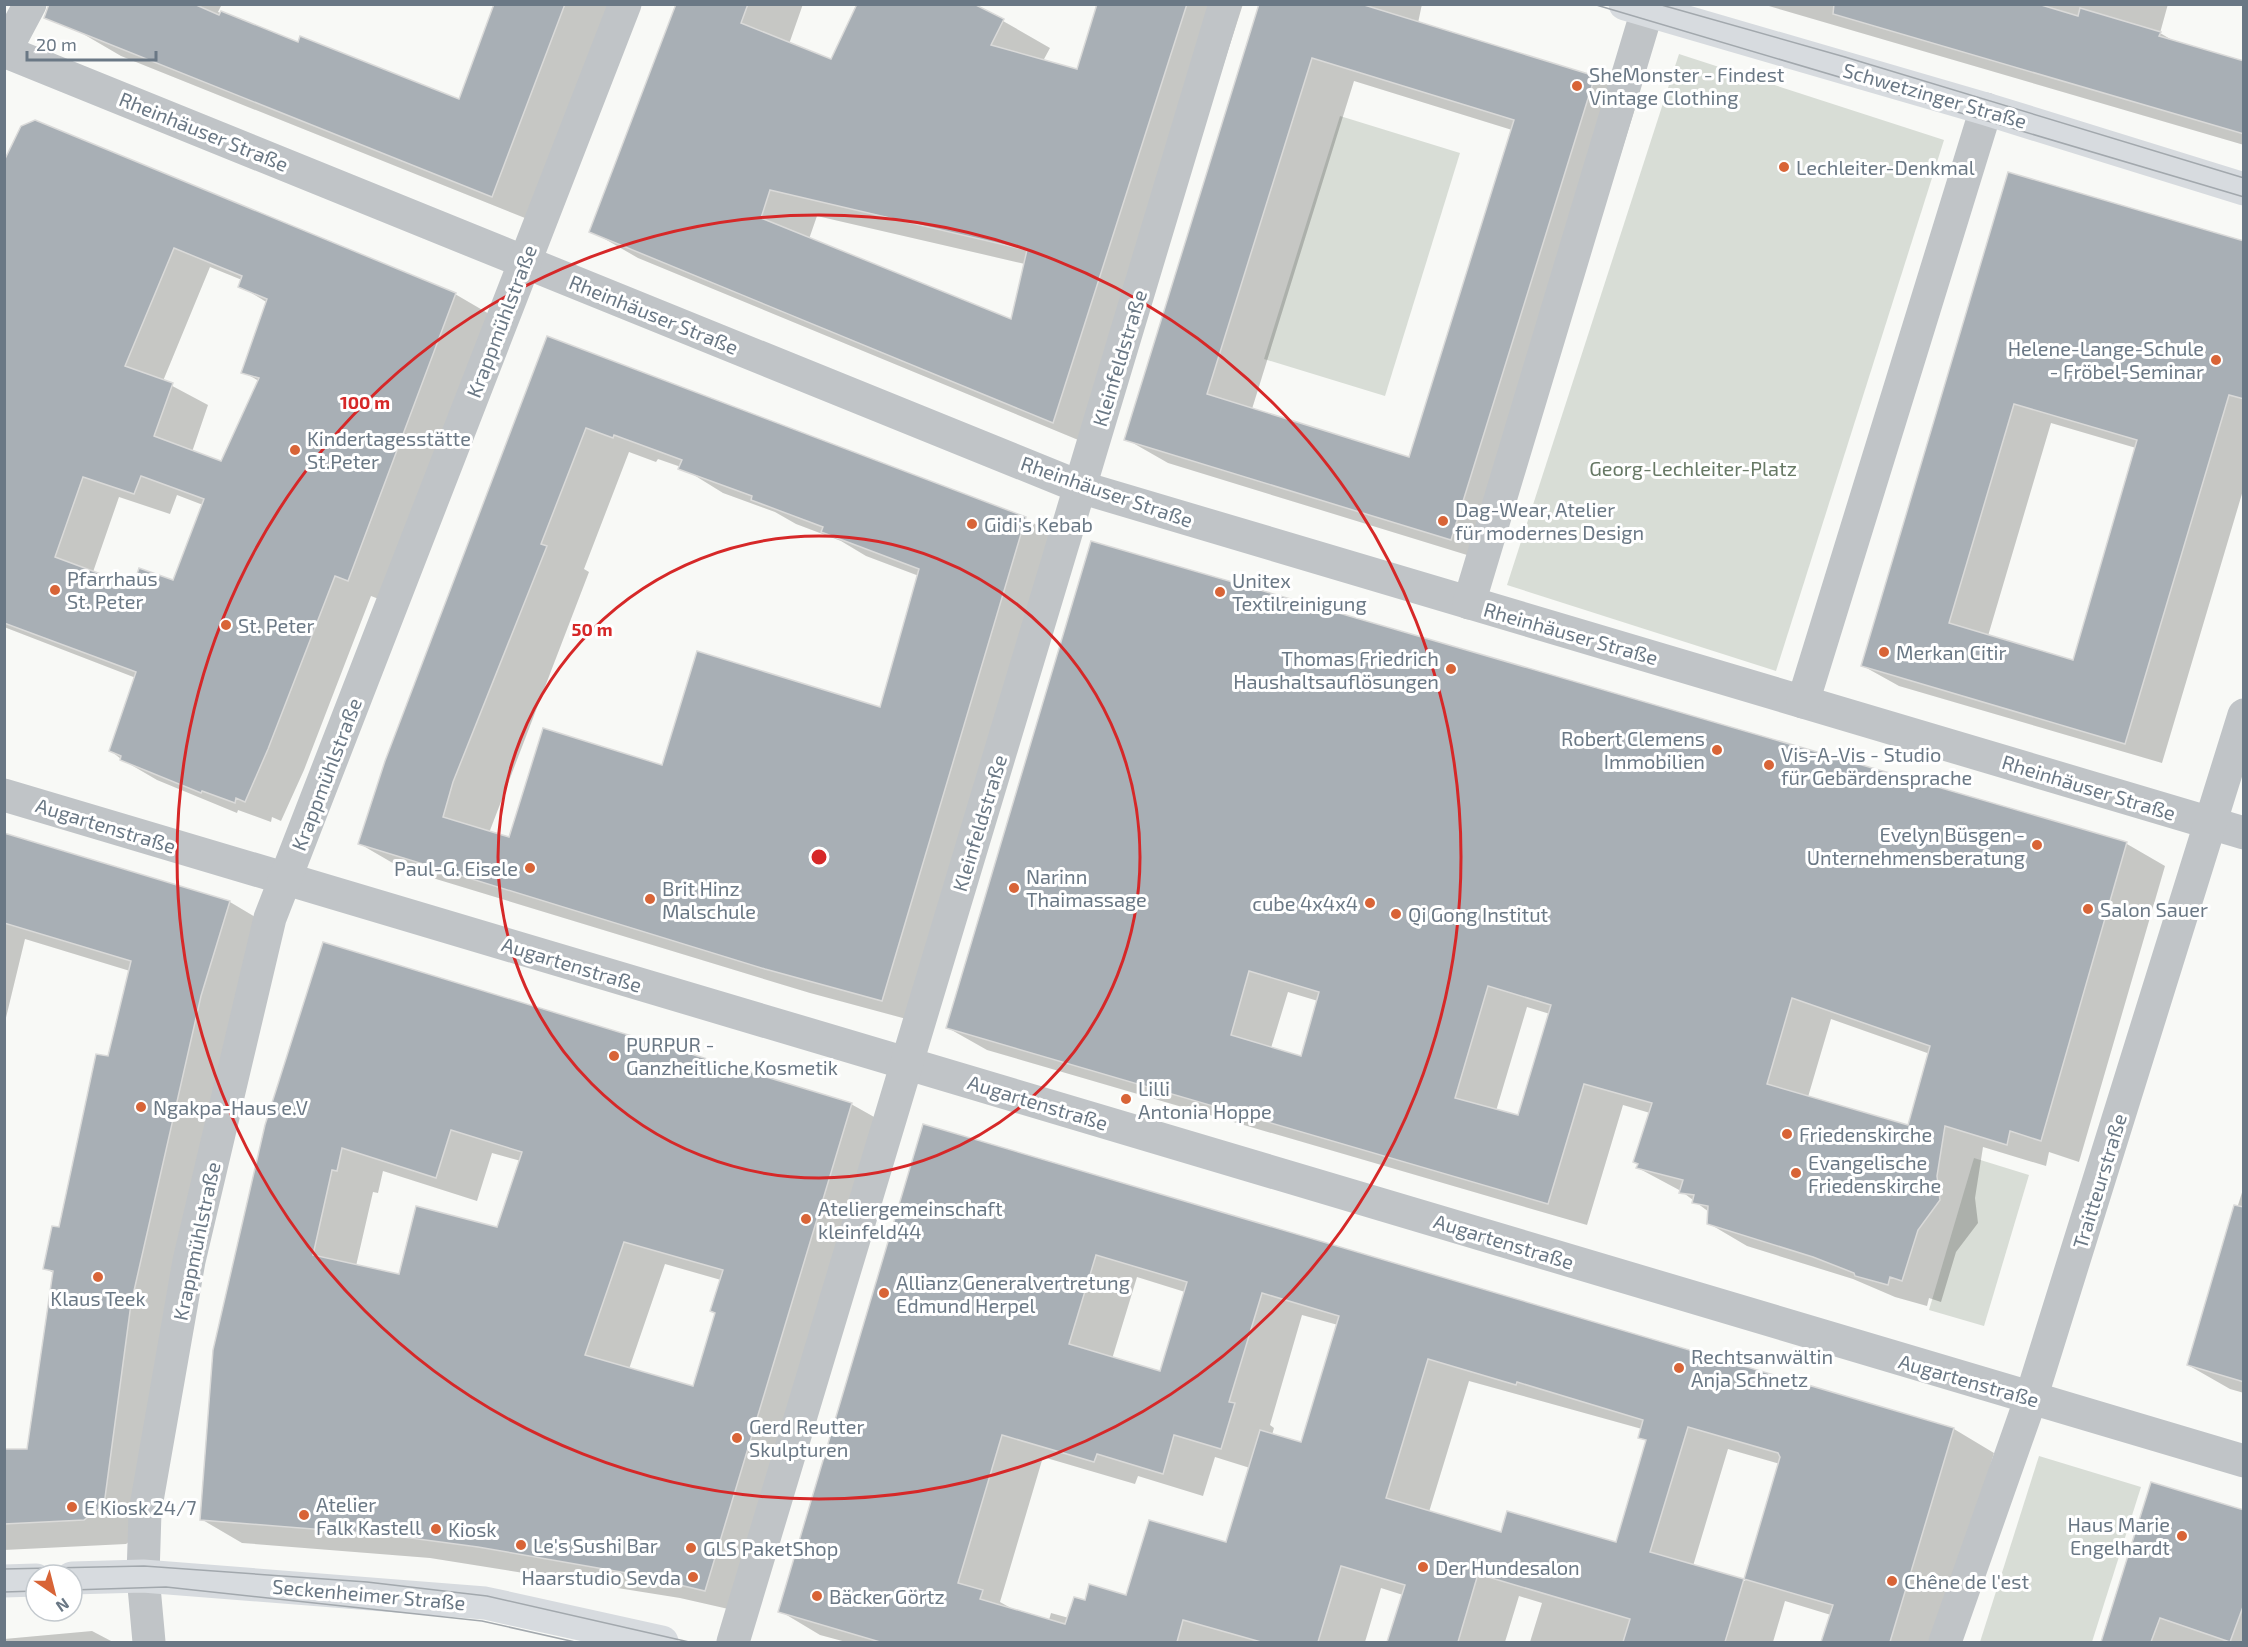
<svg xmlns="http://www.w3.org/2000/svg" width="2248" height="1647" viewBox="0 0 2248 1647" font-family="'Exo 2',sans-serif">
<rect width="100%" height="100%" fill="#f8f9f6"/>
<!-- green -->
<g fill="#d8ddd6">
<polygon points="1679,54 1944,140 1776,671 1507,585"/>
<polygon points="1340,116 1460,153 1385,396 1264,359"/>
<polygon points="1974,1158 2029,1175 1984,1326 1929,1310"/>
<polygon points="2039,1456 2141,1487 2092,1642 1980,1642"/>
</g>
<!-- shadow -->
<g fill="#0003" fill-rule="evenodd">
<polygon points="85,4 222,4 218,12 299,44 459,101 496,4 623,4 540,224 121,56 73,28"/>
<path d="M676,4H803L789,44L831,61L1003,21L1050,48L1043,61L1078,71L1098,4H1243L1100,449L638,258L591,231ZM817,216L1025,264L1012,321L809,239Z"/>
<path d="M1261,4H1422L1418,23L1595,77L1637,102L1493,563L1168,463L1126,439ZM1354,81L1512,130L1410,458L1252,409Z"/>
<polygon points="1762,4 2168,4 2160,33 2177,43 2244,63 2244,145"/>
<path d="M4,165L455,294L491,315L384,601L371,596L304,770L281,821L272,817L271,822L238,810L237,813L157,780L121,759L111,751L136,678L4,627ZM210,267L242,280L240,286L268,303L243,372L259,381L222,463L192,452L208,405L163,381ZM177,495L203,505L174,582L134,588L93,572L119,497L170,514Z"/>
<path d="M2009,174L2244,243V487L2162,763L1899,686L1863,666ZM2051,423L2136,448L2074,662L1988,636Z"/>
<path d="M548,338L1026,519L1069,543L925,1024L810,993L403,869L360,844ZM629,452L656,462L658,459L681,467L723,493L775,512L796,524L841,541L866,556L919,576L881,709L663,767L510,839L489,833L589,572L584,569Z"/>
<path d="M1092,542L2127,844L2165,866L2079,1162L2049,1152L2046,1166L1983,1147L1975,1198L1978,1223L1956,1252L1941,1302L1929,1298L1927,1306L1895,1297L1853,1279L1747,1246L1708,1223L1709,1212L1681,1191L1638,1168L1650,1113L1623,1105L1587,1225L987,1050L948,1028ZM1288,992L1318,1001L1302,1058L1271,1048ZM1527,1007L1550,1014L1519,1117L1496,1111ZM1831,1019L1930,1054L1909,1127L1808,1097Z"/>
<polygon points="4,834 230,902 272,927 146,1529 126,1544 4,1550 4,1451 29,1450 55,1274 45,1268 60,1229 109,1058 130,971 25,939 4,1026"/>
<path d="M851,1104L892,1127L746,1613L680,1598L430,1558L242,1543L201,1519L266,1125ZM492,1153L521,1161L498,1229L400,1276L356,1266L373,1192L378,1193L383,1171L477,1201ZM665,1264L721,1280L716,1313L694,1388L629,1369Z"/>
<path d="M924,1126L1954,1429L1994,1453L1938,1642H1823L1831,1615L1785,1601L1773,1642H1530L1542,1603L1519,1596L1505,1642H1389L1403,1595L1381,1588L1365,1642H846L820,1635L780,1611ZM1137,1277L1185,1292L1161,1373L1112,1359ZM1302,1315L1338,1325L1302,1444L1272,1435L1274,1428L1270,1425ZM1469,1381L1642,1429L1639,1437L1647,1441L1617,1544L1502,1533L1429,1512ZM1728,1449L1780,1464L1745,1581L1693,1566ZM1043,1457L1135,1484L1138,1476L1203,1496L1215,1457L1250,1468L1227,1544L1127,1597L1086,1602L1069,1618L1051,1613L1049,1620L1016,1611L1000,1602Z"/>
<polygon points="2244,1186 2244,1393 2230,1389 2188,1365"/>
<polygon points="2152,1484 2244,1511 2244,1642 2103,1642"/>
<polygon points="92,1631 113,1642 4,1642 4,1639"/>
<polygon points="187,1641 216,1642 187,1642"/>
</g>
<!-- building -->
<g fill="#a8afb5" stroke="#dadad9" stroke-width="1.5" fill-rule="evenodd">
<polygon points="49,4 194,4 219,15 221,11 298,42 300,36 459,99 494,4 565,4 492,197 44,18"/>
<path d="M676,4H748L741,23L831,59L857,4H974L1004,19L991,45L1077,69L1097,4H1187L1053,423L589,232ZM770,190L1027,250L1011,319L761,218Z"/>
<path d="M1259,4H1361L1595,76L1451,540L1124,440ZM1312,58L1514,120L1409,457L1207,394Z"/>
<polygon points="1834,4 2038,4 2078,16 2080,8 2161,32 2159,36 2244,61 2244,134 1833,14"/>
<path d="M35,120L456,293L348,581L335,576L268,749L245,802L236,798L235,803L202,791L201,793L120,760L121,756L109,751L136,672L4,623V161L21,126ZM174,248L242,276L238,287L267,299L241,373L259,378L221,461L154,436L173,383L125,366ZM141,476L204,499L173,580L139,568L133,586L55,557L83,477L134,494Z"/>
<path d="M2008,172L2244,241V399L2229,395L2125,744L1861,666ZM2014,404L2137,440L2073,660L1949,623Z"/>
<path d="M547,336L1026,517L882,1001L765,969L358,844L385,761ZM586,428L613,438L614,435L682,460L678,469L752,496L751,500L823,527L821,532L919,569L880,707L697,651L662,765L543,728L509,837L443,817L453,782L547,546L541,544Z"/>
<path d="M1091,541L2127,842L2041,1141L2010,1131L2007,1145L1945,1126L1937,1176L1940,1200L1918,1230L1902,1281L1890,1277L1888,1285L1855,1276L1854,1273L1813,1257L1707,1224L1708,1206L1692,1203L1694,1195L1679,1193L1683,1180L1636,1168L1638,1164L1633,1162L1652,1103L1584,1084L1548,1204L946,1028ZM1249,971L1319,992L1301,1056L1231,1035ZM1488,986L1551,1005L1518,1115L1455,1098ZM1792,998L1930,1046L1908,1125L1767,1084Z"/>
<polygon points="4,833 230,901 201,996 131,1304 104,1505 84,1520 4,1524 4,1449 27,1449 53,1271 43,1269 52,1226 59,1227 96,1054 108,1056 131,961 4,923"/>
<path d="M323,942L852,1103L705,1591L638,1575L478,1547L388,1535L200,1520L213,1350L265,1125ZM451,1130L522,1152L497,1227L416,1206L399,1274L313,1255L332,1170L337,1171L342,1148L436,1178ZM624,1242L723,1270L710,1311L715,1313L693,1386L585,1355Z"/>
<path d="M923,1124L1954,1428L1890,1642H1821L1833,1605L1744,1579L1725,1642H1623L1630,1619L1478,1574L1458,1642H1387L1405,1585L1341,1566L1318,1642H1261L1183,1620L1177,1642H880L778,1612ZM1096,1255L1187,1282L1160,1371L1069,1344ZM1262,1293L1339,1316L1301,1442L1260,1430L1226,1542L1149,1520L1126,1595L1089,1584L1085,1600L1074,1597L1065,1624L980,1599L983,1590L958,1583L1002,1435L1094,1462L1097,1454L1163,1474L1174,1435L1221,1449L1235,1403L1229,1402ZM1428,1359L1516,1385L1517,1382L1643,1420L1638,1438L1646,1440L1616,1542L1507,1511L1501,1532L1386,1498ZM1688,1427L1778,1453L1780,1457L1744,1579L1650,1552Z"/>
<polygon points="2234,1205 2244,1207 2244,1382 2187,1365"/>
<polygon points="2151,1482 2244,1510 2244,1604 2230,1642 2160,1618 2151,1642 2101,1642"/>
</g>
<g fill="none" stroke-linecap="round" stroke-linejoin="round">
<!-- street -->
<g stroke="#c0c4c7" stroke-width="33">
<polyline points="4,51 1080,487 2244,833"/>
<polyline points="4,53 30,4"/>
<polyline points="1469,603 1647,11"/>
<polyline points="1803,702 1986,109"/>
<polyline points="4,795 2244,1461"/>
<polyline points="149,1642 143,1576 145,1512 189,1261 270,918 625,4"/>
<polyline points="733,1642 1225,4"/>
<polyline points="1945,1642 2031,1398 2244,715"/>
</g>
<!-- secondary -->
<g stroke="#d7dbdf" stroke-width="33">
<polyline points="1625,4 1986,109 2244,189"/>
<polyline points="72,1578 143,1576 485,1603 662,1642"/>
<polyline points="4,1581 36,1580"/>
</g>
<!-- tram -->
<g stroke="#a2a8ad" stroke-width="1.5">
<polyline points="1593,4 2244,197"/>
<polyline points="1658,4 1845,57 2244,178"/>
<polyline points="4,1569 144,1566 367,1582 487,1596 689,1642"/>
<polyline points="72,1590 166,1587 482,1621 575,1642"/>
<polyline points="4,1592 36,1591"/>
</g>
</g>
<!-- distance rings -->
<g fill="none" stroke="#d62828" stroke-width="3">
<circle cx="819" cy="857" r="321"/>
<circle cx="819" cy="857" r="642"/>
</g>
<!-- markers -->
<g fill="#d86437" stroke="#fff" stroke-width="2">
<circle cx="1577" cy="86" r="6"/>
<circle cx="1784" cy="167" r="6"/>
<circle cx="2216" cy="360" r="6"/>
<circle cx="295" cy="450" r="6"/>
<circle cx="1443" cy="521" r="6"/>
<circle cx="972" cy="524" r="6"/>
<circle cx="55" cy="590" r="6"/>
<circle cx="1220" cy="592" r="6"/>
<circle cx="226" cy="625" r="6"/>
<circle cx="1884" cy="652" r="6"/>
<circle cx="1451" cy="669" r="6"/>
<circle cx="1717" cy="750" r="6"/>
<circle cx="1769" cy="765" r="6"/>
<circle cx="2037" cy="845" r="6"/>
<circle cx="530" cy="868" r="6"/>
<circle cx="1014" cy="888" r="6"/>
<circle cx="650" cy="899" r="6"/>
<circle cx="1370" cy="903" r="6"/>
<circle cx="2088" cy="909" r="6"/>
<circle cx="1396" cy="914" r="6"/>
<circle cx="614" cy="1056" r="6"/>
<circle cx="1126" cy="1099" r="6"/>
<circle cx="141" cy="1107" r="6"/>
<circle cx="1787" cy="1134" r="6"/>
<circle cx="1796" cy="1173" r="6"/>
<circle cx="806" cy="1219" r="6"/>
<circle cx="98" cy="1277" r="6"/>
<circle cx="884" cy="1293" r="6"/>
<circle cx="1679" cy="1368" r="6"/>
<circle cx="737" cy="1438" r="6"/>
<circle cx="72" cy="1507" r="6"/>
<circle cx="304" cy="1515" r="6"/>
<circle cx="436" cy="1529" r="6"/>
<circle cx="2182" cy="1536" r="6"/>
<circle cx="521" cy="1545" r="6"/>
<circle cx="691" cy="1548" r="6"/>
<circle cx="1423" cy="1567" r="6"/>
<circle cx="693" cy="1577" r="6"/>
<circle cx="1892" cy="1581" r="6"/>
<circle cx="817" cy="1596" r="6"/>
</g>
<g text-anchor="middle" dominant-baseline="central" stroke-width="6" stroke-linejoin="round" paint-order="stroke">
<!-- poi labels -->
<g font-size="20" fill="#6a7885" stroke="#fff" text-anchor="start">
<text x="1589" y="74">SheMonster - Findest<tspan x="1589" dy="23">Vintage Clothing</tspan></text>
<text x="1796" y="167">Lechleiter-Denkmal</text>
<text x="2204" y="348" text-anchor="end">Helene-Lange-Schule<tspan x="2204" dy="23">- Fröbel-Seminar</tspan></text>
<text x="307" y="438">Kindertagesstätte<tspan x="307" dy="23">St.Peter</tspan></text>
<text x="1455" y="509">Dag-Wear, Atelier<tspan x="1455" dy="23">für modernes Design</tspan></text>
<text x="984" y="524">Gidi's Kebab</text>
<text x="67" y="578">Pfarrhaus<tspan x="67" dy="23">St. Peter</tspan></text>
<text x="1232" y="580">Unitex<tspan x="1232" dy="23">Textilreinigung</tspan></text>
<text x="238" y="625">St. Peter</text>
<text x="1896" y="652">Merkan Citir</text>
<text x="1439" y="658" text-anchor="end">Thomas Friedrich<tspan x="1439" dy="23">Haushaltsauflösungen</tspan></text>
<text x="1705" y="738" text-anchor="end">Robert Clemens<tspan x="1705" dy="23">Immobilien</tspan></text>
<text x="1781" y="754">Vis-A-Vis - Studio<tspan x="1781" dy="23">für Gebärdensprache</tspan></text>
<text x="2025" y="834" text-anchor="end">Evelyn Büsgen -<tspan x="2025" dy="23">Unternehmensberatung</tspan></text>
<text x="518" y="868" text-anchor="end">Paul-G. Eisele</text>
<text x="1026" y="876">Narinn<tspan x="1026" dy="23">Thaimassage</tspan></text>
<text x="662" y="888">Brit Hinz<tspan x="662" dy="23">Malschule</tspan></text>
<text x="1358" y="903" text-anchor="end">cube 4x4x4</text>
<text x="2100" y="909">Salon Sauer</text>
<text x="1408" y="914">Qi Gong Institut</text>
<text x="626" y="1044">PURPUR -<tspan x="626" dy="23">Ganzheitliche Kosmetik</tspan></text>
<text x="1138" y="1088">Lilli<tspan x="1138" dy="23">Antonia Hoppe</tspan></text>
<text x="153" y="1107">Ngakpa-Haus e.V</text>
<text x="1799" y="1134">Friedenskirche</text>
<text x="1808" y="1162">Evangelische<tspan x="1808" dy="23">Friedenskirche</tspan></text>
<text x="818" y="1208">Ateliergemeinschaft<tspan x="818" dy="23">kleinfeld44</tspan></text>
<text x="896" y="1282">Allianz Generalvertretung<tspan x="896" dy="23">Edmund Herpel</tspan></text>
<text x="98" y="1298" text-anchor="middle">Klaus Teek</text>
<text x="1691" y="1356">Rechtsanwältin<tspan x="1691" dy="23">Anja Schnetz</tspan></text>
<text x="749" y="1426">Gerd Reutter<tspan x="749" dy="23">Skulpturen</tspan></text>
<text x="316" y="1504">Atelier<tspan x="316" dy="23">Falk Kastell</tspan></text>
<text x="84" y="1507">E Kiosk 24/7</text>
<text x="2170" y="1524" text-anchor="end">Haus Marie<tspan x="2170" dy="23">Engelhardt</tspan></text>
<text x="448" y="1529">Kiosk</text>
<text x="533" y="1545">Le's Sushi Bar</text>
<text x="703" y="1548">GLS PaketShop</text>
<text x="1435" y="1567">Der Hundesalon</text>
<text x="681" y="1577" text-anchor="end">Haarstudio Sevda</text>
<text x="1904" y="1581">Chêne de l'est</text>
<text x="829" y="1596">Bäcker Görtz</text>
</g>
<!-- street labels -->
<g font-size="20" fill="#6a7885" stroke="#fff">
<text transform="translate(1935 95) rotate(16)">Schwetzinger Straße</text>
<text transform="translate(204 131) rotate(22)">Rheinhäuser Straße</text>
<text transform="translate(654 314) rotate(22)">Rheinhäuser Straße</text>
<text transform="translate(501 321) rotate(-69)">Krappmühlstraße</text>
<text transform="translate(1119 358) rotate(-73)">Kleinfeldstraße</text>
<text transform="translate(1107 491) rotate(19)">Rheinhäuser Straße</text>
<text transform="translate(1571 633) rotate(16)">Rheinhäuser Straße</text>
<text transform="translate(326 774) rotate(-69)">Krappmühlstraße</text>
<text transform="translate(2089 787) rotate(17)">Rheinhäuser Straße</text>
<text transform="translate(979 823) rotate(-73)">Kleinfeldstraße</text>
<text transform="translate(106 825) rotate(17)">Augartenstraße</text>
<text transform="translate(572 964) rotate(17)">Augartenstraße</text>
<text transform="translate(1038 1102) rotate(17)">Augartenstraße</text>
<text transform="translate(2099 1181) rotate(-73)">Traitteurstraße</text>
<text transform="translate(196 1241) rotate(-78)">Krappmühlstraße</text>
<text transform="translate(1504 1241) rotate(17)">Augartenstraße</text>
<text transform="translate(1969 1380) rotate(16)">Augartenstraße</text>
<text transform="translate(369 1594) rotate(5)">Seckenheimer Straße</text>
</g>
<!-- park labels -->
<g font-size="20" fill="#667864" stroke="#fff">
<text x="1693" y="468">Georg-Lechleiter-Platz</text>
</g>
</g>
<circle cx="819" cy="857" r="9" fill="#d62828" stroke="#fff" stroke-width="3"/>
<g font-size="18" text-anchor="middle" font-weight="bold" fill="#d62828" stroke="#fff" stroke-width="6" stroke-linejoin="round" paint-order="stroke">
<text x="365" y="409">100 m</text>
<text x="592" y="636">50 m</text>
</g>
<!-- border -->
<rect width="2248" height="1647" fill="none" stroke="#6a7885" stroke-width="12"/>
<!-- north arrow -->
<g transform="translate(54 1593) rotate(145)"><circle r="28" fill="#ffffff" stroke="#c3c9ce" stroke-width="1.5"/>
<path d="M0-4.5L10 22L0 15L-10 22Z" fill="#d86437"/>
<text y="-9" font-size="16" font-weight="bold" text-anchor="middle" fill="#6a7885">N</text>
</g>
<!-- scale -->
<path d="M27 51v9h129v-9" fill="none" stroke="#6a7885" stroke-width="3"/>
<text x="36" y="51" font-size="18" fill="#6a7885" stroke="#ffffff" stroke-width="4.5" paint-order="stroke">20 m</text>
</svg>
